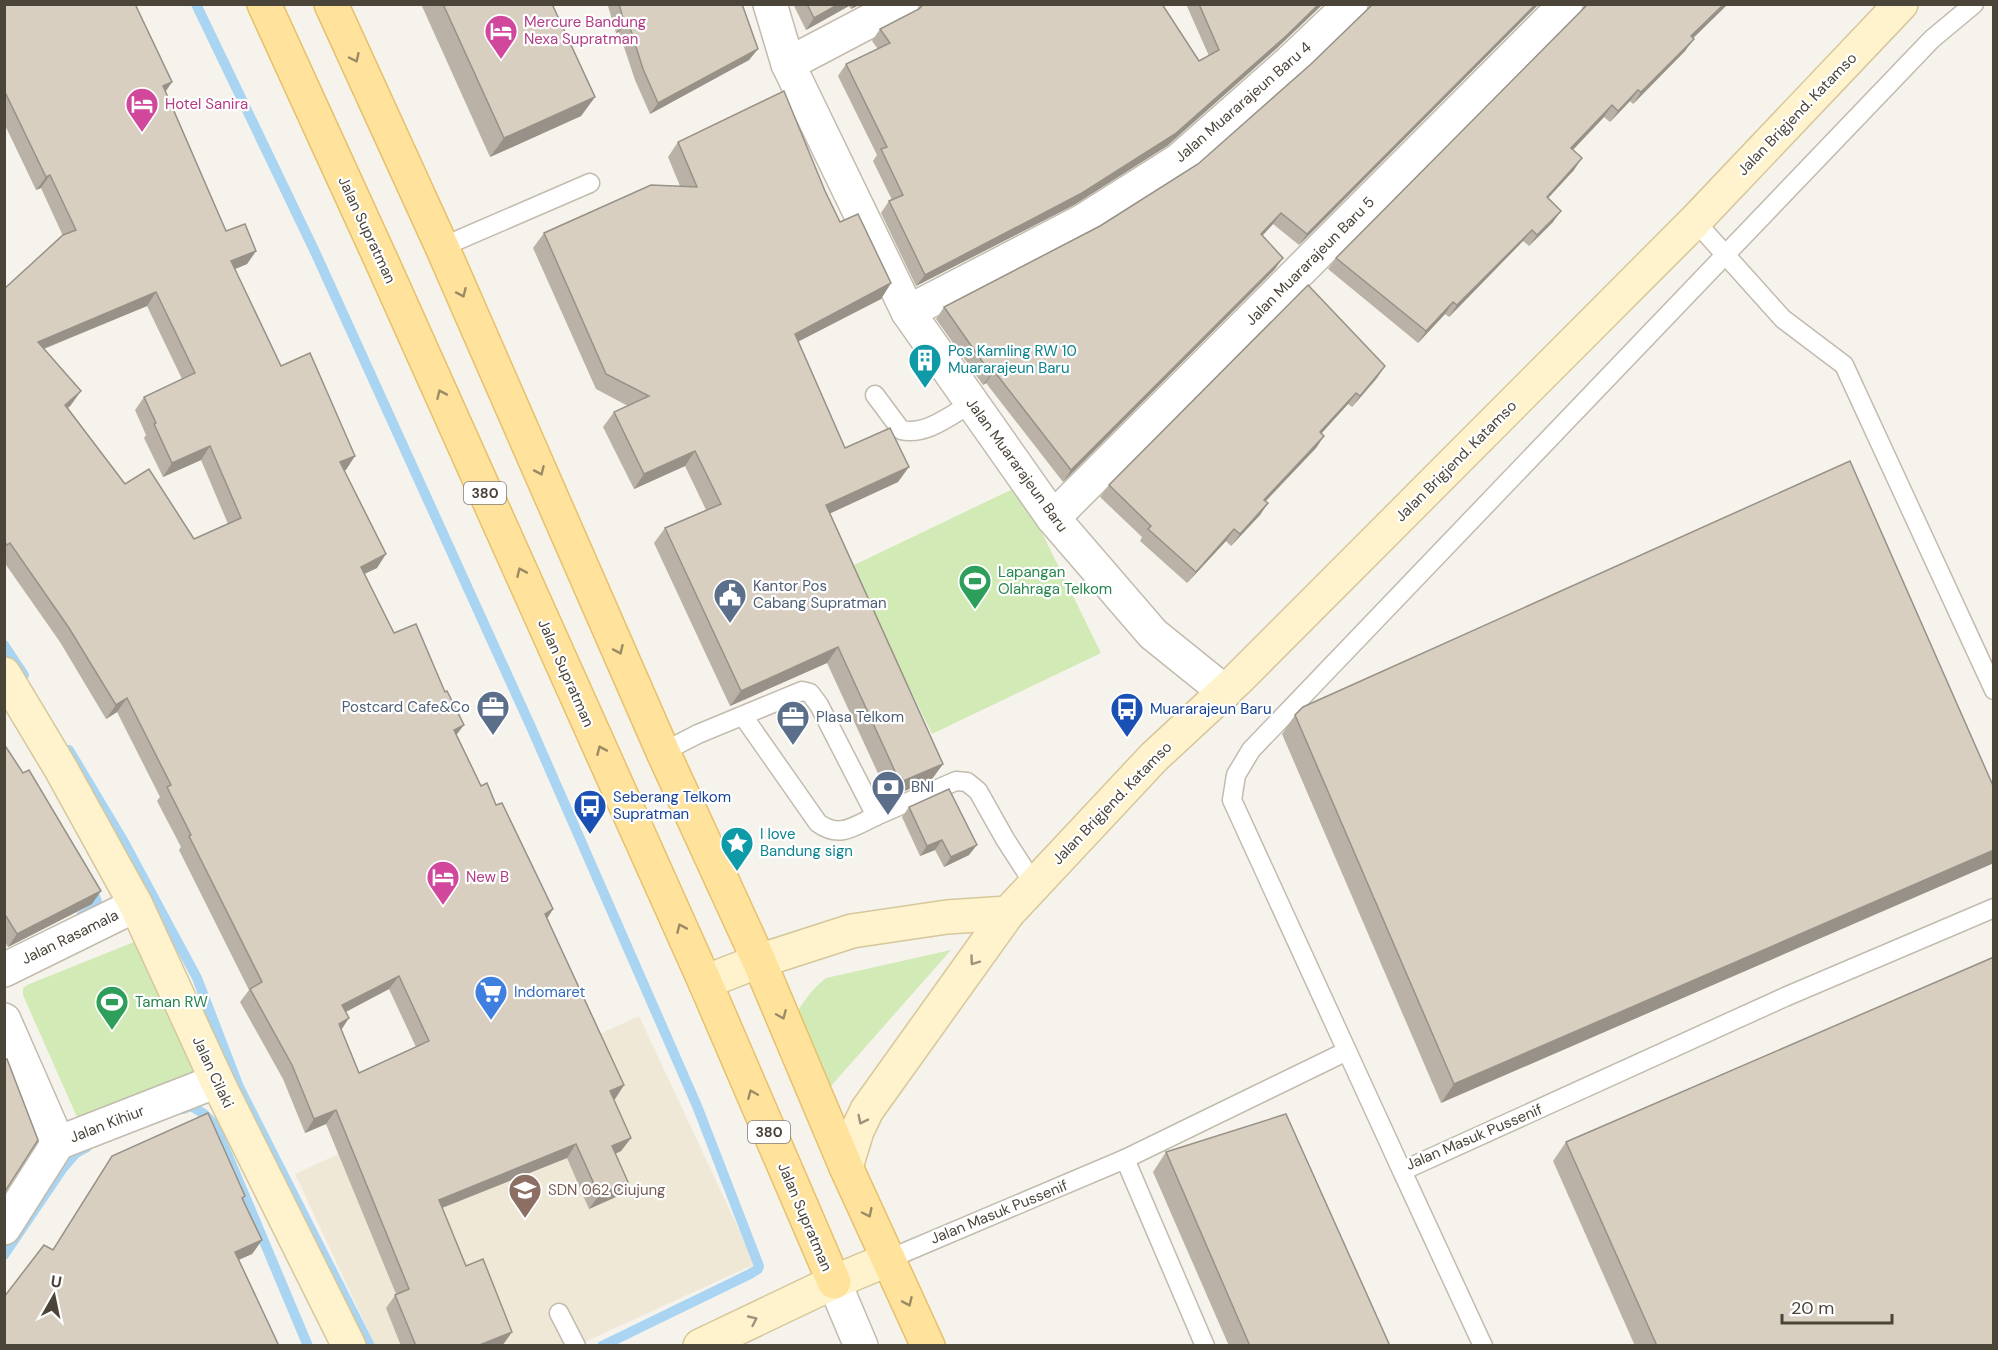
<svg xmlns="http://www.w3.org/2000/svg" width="1998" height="1350" viewBox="0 0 1998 1350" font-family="'DM Sans',sans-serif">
<rect width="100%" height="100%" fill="#f6f3ec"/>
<!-- education -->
<polygon fill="#efe8d6" points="639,1016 755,1264 578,1345 375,1345 295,1174"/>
<!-- green -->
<g fill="#d2eab5">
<polygon points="1019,486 1101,653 932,734 850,567"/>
<polygon points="139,940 201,1071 80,1119 77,1117 23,995 23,988 27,985"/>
<path d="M951,950L823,1095L792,1023C800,1005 811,990 826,978Z"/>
</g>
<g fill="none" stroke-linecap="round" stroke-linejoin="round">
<!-- stream -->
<g stroke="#a9d4f2" stroke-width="10">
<polyline points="196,4 316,254 531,727 697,1106 759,1266 758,1269 750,1274 602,1346"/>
<polyline points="4,645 24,675"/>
<polyline points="69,750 124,842 197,978 239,1087 370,1346"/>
<polyline points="81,916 91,910 97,902 91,886"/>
<polyline points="183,1109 191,1106 204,1114 215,1125 308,1346"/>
<polyline points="4,1255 63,1168 76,1153 87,1147"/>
</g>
<defs>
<g id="lane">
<polyline points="1695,221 1783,319 1844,365 1994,690"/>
<polyline points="442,247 590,183"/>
<path d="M875,395L901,430C926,436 951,415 972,403"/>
<path d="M743,716L818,823C840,839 854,826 876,816"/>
<polyline points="663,752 698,734 802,691 810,693 819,705 876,816 956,781 967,782 978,791 1005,839 1034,884"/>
<polyline points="1347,1051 1232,800 1236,775 1251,750 1932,39 1974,4"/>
<polyline points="1125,1159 1205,1346"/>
<polyline points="1402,1171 1483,1346"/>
<polyline points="889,1259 1125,1159 1347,1051 1402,1171 1785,997 1994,908"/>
<polyline points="559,1313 576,1346"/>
</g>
<g id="street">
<polyline points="770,4 788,64 908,312 1053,518 1153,634 1225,692"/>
<polyline points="788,64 902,4"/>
<polyline points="908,312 1083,221 1178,161 1290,62 1351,4"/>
<polyline points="1053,518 1566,4"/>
<polyline points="4,970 136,905"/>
<polyline points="4,1020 58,1143"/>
<polyline points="4,1228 58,1143 217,1081"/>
<polyline points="834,1282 861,1346"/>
</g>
<g id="secondary">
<polyline points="4,674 61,769 136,905 217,1081 349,1346"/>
<polyline points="705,982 759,961 852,931 947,917 1008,913"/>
<polyline points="846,1167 857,1131 867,1110 1008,913 1154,757 1237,680 1695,221 1901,4"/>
<polyline points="700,1346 834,1282 889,1259"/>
</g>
<g id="primary">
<polyline points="264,4 382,262 705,982 834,1282"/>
<polyline points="331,4 442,247 663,752 759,961 846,1167 928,1346"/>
</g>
</defs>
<!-- lane casing -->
<use href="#lane" stroke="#c2bbae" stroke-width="21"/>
<!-- street casing -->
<use href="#street" stroke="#c2bbae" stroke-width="36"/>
<!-- secondary casing -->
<use href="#secondary" stroke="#d6c79b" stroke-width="36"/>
<!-- primary casing -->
<use href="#primary" stroke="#e6c16a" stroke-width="36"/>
<!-- lane -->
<use href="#lane" stroke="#fff" stroke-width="18"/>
<!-- street -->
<use href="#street" stroke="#fff" stroke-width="33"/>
<!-- secondary -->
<use href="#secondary" stroke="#fff3cd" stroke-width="33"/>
<!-- primary -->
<use href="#primary" stroke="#ffe39c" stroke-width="33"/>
</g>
<!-- wall -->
<g fill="#bab2a6" fill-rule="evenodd">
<path d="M4,4L172,82L166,91L226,231L256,251L247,264L234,269L281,366L346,470H344L377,568L364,574L394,633L456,735L481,786L496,805L553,909L547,919L624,1085L615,1099H613L631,1138L621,1151L615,1154L628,1182L618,1196L589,1209L567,1158L442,1208L466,1266L512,1332L502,1346H401L386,1308L396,1294L326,1124L305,1133L283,1079L240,1002L249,990L179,850L181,847L157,801L160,797L117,712L106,719L60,642L4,562V289L63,236L41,188L36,190L4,123ZM147,306L182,379L144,397L135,410L146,435L144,438L163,477L201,460L228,524L194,539L125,484L68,408L71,405L44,349ZM389,989L416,1047L359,1073L341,1029L346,1012Z"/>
<polygon points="421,4 552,4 595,97 581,116 490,157"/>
<polygon points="609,4 742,4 758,49 749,60 650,114 635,80 619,32 616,33 608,6"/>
<polygon points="793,4 861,4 851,9 849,6 806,30"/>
<polygon points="921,4 1162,4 1199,61 1209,56 1186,4 1323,4 1277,48 1167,146 1074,205 916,286 881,213 889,201 892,200 873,161 877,155 838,76 846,64 878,49 872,41 880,29 919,9"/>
<polygon points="1369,4 1539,4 1299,245 1273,224 1262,236 1275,269 1063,482 986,383 983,385 936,319 944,307 1100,226 1198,164 1311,64 1369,9"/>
<polygon points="1584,4 1728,4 1693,38 1685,51 1633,104 1630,101 1610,122 1604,117 1573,150 1574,170 1548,198 1553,222 1529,246 1523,241 1449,317 1445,314 1418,343 1328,269 1336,258 1584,8"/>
<polygon points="678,142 825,191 840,222 891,283 881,299 798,341 845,448 898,482 830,513 943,764 932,779 893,796 891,794 888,795 827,663 730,706 654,543 665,528 706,510 685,466 634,489 603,427 614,412 628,406 596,389 533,248 544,233 680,186 668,157"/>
<polygon points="1377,378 1352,407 1348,404 1321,433 1324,436 1316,448 1266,501 1268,503 1260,515 1231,546 1226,541 1187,583 1140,541 1142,537 1100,497 1109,485"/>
<polygon points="1295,715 1994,788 1441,1103 1282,734"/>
<polygon points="4,744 92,904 8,947 4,941"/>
<polygon points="909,807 969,855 944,867 935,850 920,856 902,817"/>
<polygon points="1566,1142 1994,1346 1635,1346 1553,1161"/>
<polygon points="1166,1152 1390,1346 1229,1346 1153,1172"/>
<polygon points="112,1156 245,1196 243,1199 262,1240 252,1254 238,1260 53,1250"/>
</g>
<!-- shaded-wall -->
<g fill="#979187">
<polygon points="839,4 850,4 849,6 806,30 814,18"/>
<polygon points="855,4 861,4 851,9"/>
<polygon points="1319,4 1323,4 1277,48 1167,146 1074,205 916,286 925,275"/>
<polygon points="1536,4 1539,4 1299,245 1307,234"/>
<polygon points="1724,4 1728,4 1683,48 1691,36"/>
<polygon points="628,21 619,32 616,33 624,22"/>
<polygon points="1694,39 1685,51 1633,104 1641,92"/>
<polygon points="758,49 749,60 650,114 658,103"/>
<polygon points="172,82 162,96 163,86"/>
<polygon points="1638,90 1630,101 1610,122 1618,111"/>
<polygon points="595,97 581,116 490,157 504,138"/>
<polygon points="1612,105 1604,117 1563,160 1571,148"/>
<polygon points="1582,158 1574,170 1538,209 1547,197"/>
<polygon points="50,175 41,188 36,190 46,177"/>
<polygon points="1561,211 1553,222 1529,246 1537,235"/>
<polygon points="1281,213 1273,224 1253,246 1261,234"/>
<polygon points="1532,230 1523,241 1449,317 1457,305"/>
<polygon points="256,251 247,264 221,275 231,261"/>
<polygon points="1283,258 1275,269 1063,482 1071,470"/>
<polygon points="891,283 881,299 784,349 795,334"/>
<polygon points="156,292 147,306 28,355 38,342"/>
<polygon points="1453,302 1445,314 1418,343 1426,331"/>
<polygon points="1385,366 1377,378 1352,407 1360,396"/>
<polygon points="994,371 986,383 983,385 991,374"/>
<polygon points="81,391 71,405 56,418 65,405"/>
<polygon points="1356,393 1348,404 1312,444 1320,432"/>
<polygon points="1324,436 1316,448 1256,511 1264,500"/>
<polygon points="210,446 201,460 163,477 172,463"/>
<polygon points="695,451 685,466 634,489 644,474"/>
<polygon points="355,456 346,470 331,476 340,462"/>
<polygon points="909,467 898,482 816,520 826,505"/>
<polygon points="1268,503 1260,515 1231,546 1240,534"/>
<polygon points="1234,529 1226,541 1187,583 1196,572"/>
<polygon points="386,554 377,568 351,580 361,567"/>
<polygon points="838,647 827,663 730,706 741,691"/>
<polygon points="127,698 117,712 106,719 116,705"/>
<polygon points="464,725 454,738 454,730"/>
<polygon points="943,764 932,779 893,796 903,781"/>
<polygon points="902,778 891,794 888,795 899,780"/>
<polygon points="942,840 935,850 920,856 927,846"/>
<polygon points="977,845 969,855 944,867 951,857"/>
<polygon points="1994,850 1994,863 1441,1103 1454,1084"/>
<polygon points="101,891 92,904 8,947 17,934"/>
<polygon points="553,909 544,923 545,914"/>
<polygon points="399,976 389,989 332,1019 342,1005"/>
<polygon points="349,1018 340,1032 339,1024"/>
<polygon points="624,1085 615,1099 600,1105 610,1091"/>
<polygon points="336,1110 326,1124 305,1133 314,1119"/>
<polygon points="631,1138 621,1151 602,1160 612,1146"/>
<polygon points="576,1144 567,1158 429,1213 439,1200"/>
<polygon points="628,1182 618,1196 589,1209 599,1195"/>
<polygon points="262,1240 252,1254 225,1266 235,1252"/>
<polygon points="512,1332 502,1346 477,1346"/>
</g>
<!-- building -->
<g fill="#d8cfc1" stroke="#979187" stroke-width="1.5" fill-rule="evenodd">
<path d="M4,4H135L172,82L163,86L226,231L245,224L256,251L231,261L281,366L310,353L355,456L340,462L386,554L361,567L394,633L416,624L445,692L447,691L464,725L454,730L481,786L487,783L496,805L502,803L553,909L545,914L624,1085L610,1091L631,1138L612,1146L628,1182L599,1195L576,1144L439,1200L466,1266L483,1259L512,1332L477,1346H416L395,1295L409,1289L336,1110L314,1119L292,1065L250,989L262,982L189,836L191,835L167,787L171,785L127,698L116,705L69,628L10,543L7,545L4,541V289L63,235L76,230L50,175L46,177L4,90ZM156,292L195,373L144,397L156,423L154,424L172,463L210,446L241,518L194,539L149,469L125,484L65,405L81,391L38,342ZM399,976L429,1041L359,1073L339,1024L349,1018L342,1005Z"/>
<polygon points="443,4 552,4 595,97 504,138"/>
<polygon points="619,4 742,4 758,49 658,103 643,69 628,21 624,22"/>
<polygon points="807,4 839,4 814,18"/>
<polygon points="924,4 1162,4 1199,61 1219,50 1199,4 1319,4 1285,37 1175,134 1082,193 925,275 889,201 903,195 881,149 887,147 846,64 890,43 880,29 919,9"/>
<polygon points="1373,4 1536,4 1307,234 1281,213 1261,234 1283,258 1071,470 994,371 991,374 944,307 1100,226 1198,164 1311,64"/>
<polygon points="1588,4 1724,4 1691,36 1694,39 1641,92 1638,90 1618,111 1612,105 1571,148 1582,158 1547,197 1561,211 1537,235 1532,230 1457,305 1453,302 1426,331 1336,258"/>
<polygon points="784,91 825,191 840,222 858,214 891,283 795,334 845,448 890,428 909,467 826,505 943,764 903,781 902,778 899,780 838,647 741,691 665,528 721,504 695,451 644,474 614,412 649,396 606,374 544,233 651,185 697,187 678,142"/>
<polygon points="1308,285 1385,366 1360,396 1356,393 1320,432 1324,436 1264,500 1268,503 1240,534 1234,529 1196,572 1148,529 1151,526 1109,485"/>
<polygon points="1850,461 1994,788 1994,850 1454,1084 1295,715 1303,707"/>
<polygon points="4,744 23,773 29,770 101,891 17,934 4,913"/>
<polygon points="949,789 977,845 951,857 942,840 927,846 909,807"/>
<polygon points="1994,957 1994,1346 1657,1346 1566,1142"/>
<polygon points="7,1059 38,1140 4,1193 4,1060"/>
<polygon points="208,1113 245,1196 242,1198 262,1240 235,1252 279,1346 4,1346 4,1297 44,1245 53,1250 112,1156"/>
<polygon points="1286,1114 1390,1346 1250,1346 1166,1152"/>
</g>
<!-- one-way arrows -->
<defs><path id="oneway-chevron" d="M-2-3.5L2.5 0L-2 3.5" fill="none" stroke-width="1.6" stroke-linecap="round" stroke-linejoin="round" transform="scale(1.5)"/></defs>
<g stroke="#9c8c66">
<use href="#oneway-chevron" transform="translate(355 58) rotate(65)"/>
<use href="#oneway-chevron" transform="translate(462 293) rotate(66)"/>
<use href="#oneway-chevron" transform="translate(441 394) rotate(-114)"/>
<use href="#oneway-chevron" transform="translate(540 471) rotate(66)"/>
<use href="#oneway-chevron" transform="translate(521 572) rotate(-114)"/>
<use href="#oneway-chevron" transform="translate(619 650) rotate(66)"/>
<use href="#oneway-chevron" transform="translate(601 750) rotate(-114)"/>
<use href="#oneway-chevron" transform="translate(681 928) rotate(-114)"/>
<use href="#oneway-chevron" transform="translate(782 1015) rotate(67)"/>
<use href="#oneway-chevron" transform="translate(752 1094) rotate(-113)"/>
<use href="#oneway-chevron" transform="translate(868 1213) rotate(65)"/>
<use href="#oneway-chevron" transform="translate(908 1302) rotate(66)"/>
</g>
<g stroke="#9c937c">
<use href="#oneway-chevron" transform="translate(974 961) rotate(126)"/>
<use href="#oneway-chevron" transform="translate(862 1120) rotate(116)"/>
<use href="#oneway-chevron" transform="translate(753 1320) rotate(-25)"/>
</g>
<!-- icons -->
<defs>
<symbol id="hotel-pin" viewBox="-11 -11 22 30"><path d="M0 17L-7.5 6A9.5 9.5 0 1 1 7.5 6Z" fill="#d1479c" stroke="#fff"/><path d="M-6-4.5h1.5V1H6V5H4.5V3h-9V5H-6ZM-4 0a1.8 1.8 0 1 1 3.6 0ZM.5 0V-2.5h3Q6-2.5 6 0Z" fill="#fff"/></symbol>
<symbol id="building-pin" viewBox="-11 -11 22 30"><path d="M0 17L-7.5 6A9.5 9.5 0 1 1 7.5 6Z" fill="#0f9aa8" stroke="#fff"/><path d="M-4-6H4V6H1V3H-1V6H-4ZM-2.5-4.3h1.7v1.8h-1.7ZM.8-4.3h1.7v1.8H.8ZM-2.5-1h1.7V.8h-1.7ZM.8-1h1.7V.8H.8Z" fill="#fff"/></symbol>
<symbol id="stadium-pin" viewBox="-11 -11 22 30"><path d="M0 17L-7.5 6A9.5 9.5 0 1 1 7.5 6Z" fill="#2e9e5b" stroke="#fff"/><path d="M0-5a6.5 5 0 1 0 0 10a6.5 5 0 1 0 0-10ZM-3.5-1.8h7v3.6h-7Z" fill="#fff"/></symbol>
<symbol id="civic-pin" viewBox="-11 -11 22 30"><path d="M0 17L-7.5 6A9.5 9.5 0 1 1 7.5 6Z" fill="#5c6f8a" stroke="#fff"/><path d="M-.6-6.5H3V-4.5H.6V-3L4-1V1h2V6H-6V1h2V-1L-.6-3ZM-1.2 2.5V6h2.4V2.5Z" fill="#fff"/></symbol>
<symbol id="office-pin" viewBox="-11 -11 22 30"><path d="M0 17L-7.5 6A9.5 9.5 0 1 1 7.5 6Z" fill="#5c6f8a" stroke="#fff"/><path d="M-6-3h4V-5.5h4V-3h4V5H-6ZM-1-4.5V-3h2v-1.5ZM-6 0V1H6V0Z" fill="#fff"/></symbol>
<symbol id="bus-pin" viewBox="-11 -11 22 30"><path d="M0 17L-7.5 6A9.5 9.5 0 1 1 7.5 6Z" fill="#1a4fb4" stroke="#fff"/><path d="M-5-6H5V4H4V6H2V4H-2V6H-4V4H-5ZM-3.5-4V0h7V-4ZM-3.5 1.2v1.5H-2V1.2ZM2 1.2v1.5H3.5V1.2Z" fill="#fff"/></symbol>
<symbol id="bank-pin" viewBox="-11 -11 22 30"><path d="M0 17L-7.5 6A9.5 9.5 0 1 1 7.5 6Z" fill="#5c6f8a" stroke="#fff"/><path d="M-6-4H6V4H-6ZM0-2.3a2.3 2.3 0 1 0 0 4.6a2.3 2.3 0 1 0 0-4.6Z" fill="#fff"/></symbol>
<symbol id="sight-pin" viewBox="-11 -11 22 30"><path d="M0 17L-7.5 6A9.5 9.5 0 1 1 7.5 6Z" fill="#0f9aa8" stroke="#fff"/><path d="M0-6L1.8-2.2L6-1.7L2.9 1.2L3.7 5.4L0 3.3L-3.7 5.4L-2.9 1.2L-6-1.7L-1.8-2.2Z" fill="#fff"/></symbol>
<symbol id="supermarket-pin" viewBox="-11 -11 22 30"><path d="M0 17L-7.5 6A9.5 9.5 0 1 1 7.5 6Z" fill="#3f7fe0" stroke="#fff"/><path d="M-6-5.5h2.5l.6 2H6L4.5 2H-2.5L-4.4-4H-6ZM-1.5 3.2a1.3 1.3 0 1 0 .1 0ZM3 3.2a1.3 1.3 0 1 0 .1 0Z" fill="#fff"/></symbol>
<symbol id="school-pin" viewBox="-11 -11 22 30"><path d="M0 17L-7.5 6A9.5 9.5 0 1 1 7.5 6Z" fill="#8d6e63" stroke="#fff"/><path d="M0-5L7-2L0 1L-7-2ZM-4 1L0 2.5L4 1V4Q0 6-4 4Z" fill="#fff"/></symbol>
</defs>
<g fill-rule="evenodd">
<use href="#hotel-pin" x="482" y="12" width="38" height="52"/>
<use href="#hotel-pin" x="123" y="85" width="38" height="52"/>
<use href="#building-pin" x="906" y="341" width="38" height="52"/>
<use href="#stadium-pin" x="956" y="562" width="38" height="52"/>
<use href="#civic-pin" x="711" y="576" width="38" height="52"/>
<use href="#office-pin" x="474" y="688" width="38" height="52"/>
<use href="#bus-pin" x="1108" y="690" width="38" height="52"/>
<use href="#office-pin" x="774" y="698" width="38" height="52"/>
<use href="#bank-pin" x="869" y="768" width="38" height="52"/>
<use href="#bus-pin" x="571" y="787" width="38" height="52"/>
<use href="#sight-pin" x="718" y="824" width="38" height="52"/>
<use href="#hotel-pin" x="424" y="858" width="38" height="52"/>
<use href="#supermarket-pin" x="472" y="973" width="38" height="52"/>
<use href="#stadium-pin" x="93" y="983" width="38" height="52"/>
<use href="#school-pin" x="506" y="1171" width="38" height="52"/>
</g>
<g text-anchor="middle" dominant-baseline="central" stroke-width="4.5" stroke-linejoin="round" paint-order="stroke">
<!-- shield labels -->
<g fill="#fff" stroke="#817c74" stroke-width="1.5">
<rect x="464" y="482" width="42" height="22" rx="4.5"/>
<rect x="748" y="1121" width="42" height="22" rx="4.5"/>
</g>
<g font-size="14" font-weight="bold" fill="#4b4439">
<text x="485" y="493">380</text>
<text x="769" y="1132">380</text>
</g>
<!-- hotel labels -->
<g font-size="15" fill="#b23c85" stroke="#fff" text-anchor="start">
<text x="524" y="22">Mercure Bandung<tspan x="524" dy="17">Nexa Supratman</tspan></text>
<text x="165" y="104">Hotel Sanira</text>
<text x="466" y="877">New B</text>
</g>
<!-- street labels -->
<g font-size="15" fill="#4b4439" stroke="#fff">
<text transform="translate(1243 102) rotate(-41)">Jalan Muararajeun Baru 4</text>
<text transform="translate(1797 114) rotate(-46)">Jalan Brigjend. Katamso</text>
<text transform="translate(367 230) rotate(65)">Jalan Supratman</text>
<text transform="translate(1310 261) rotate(-45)">Jalan Muararajeun Baru 5</text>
<text transform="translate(1456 461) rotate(-45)">Jalan Brigjend. Katamso</text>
<text transform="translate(1017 465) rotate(54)">Jalan Muararajeun Baru</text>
<text transform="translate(566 673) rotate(66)">Jalan Supratman</text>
<text transform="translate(1112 803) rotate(-46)">Jalan Brigjend. Katamso</text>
<text transform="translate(70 937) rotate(-26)">Jalan Rasamala</text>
<text transform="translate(213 1072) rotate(65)">Jalan Cilaki</text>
<text transform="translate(107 1124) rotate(-21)">Jalan Kihiur</text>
<text transform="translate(1474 1137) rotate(-23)">Jalan Masuk Pussenif</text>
<text transform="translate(999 1212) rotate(-22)">Jalan Masuk Pussenif</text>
<text transform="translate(805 1217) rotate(67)">Jalan Supratman</text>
</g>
<!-- culture labels -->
<g font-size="15" fill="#0d838f" stroke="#fff" text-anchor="start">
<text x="948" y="351">Pos Kamling RW 10<tspan x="948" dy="17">Muararajeun Baru</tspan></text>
<text x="760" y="834">I love<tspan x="760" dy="17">Bandung sign</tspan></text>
</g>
<!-- leisure labels -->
<g font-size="15" fill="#27864d" stroke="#fff" text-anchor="start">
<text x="998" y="572">Lapangan<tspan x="998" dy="17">Olahraga Telkom</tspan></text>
<text x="135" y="1002">Taman RW</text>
</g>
<!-- service labels -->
<g font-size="15" fill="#4e5e75" stroke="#fff" text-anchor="start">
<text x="753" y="586">Kantor Pos<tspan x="753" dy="17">Cabang Supratman</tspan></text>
<text x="470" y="707" text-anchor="end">Postcard Cafe&amp;Co</text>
<text x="816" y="717">Plasa Telkom</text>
<text x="911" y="787">BNI</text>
</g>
<!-- transit labels -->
<g font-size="15" fill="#164399" stroke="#fff" text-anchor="start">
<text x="1150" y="709">Muararajeun Baru</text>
<text x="613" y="797">Seberang Telkom<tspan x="613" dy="17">Supratman</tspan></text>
</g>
<!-- shop labels -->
<g font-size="15" fill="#366cbe" stroke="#fff" text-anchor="start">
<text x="514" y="992">Indomaret</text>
</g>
<!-- education labels -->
<g font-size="15" fill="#785e54" stroke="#fff" text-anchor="start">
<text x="548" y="1190">SDN 062 Ciujung</text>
</g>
</g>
<!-- border -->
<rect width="1998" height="1350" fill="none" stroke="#4b4439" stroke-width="12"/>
<!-- north arrow -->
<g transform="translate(54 1296) rotate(9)" stroke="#ffffff" stroke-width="4.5" paint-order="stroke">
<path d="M0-4.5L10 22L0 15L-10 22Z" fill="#4b4439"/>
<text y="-9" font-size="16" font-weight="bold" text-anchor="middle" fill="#4b4439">U</text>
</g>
<!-- scale -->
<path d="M1782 1314v9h110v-9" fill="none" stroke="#4b4439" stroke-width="3"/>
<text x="1791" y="1314" font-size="18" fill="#4b4439" stroke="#ffffff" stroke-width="4.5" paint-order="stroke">20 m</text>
</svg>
